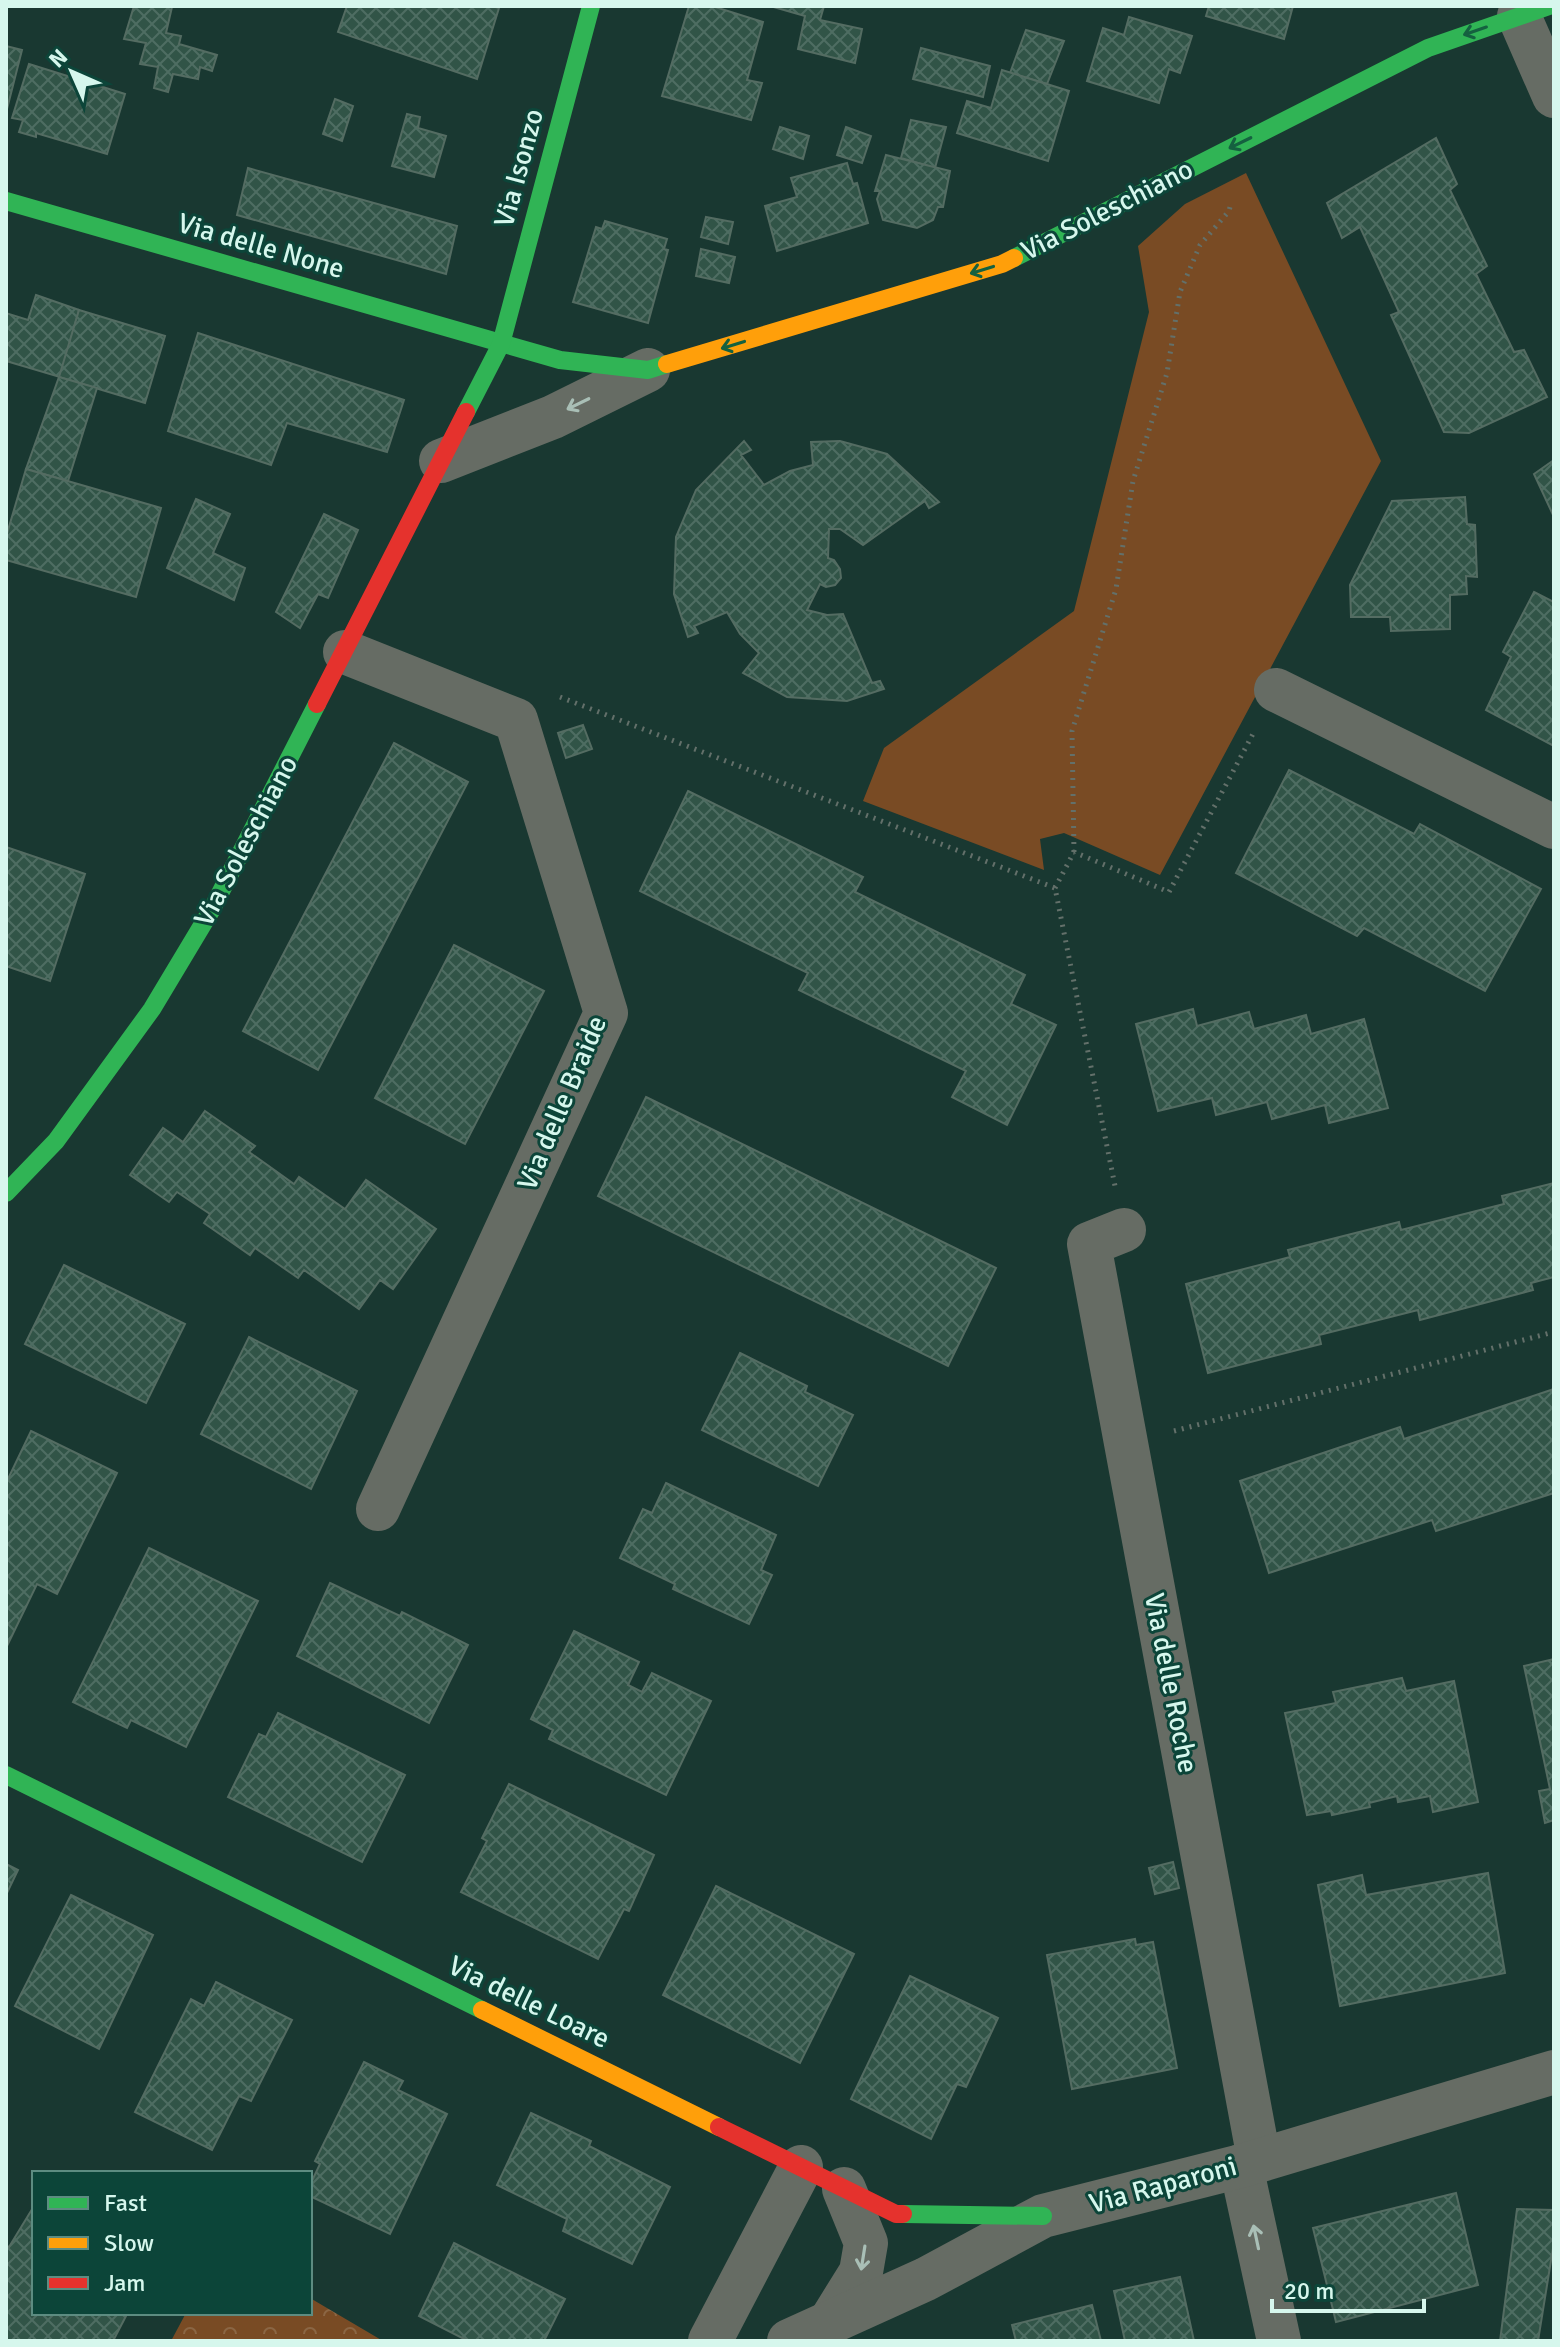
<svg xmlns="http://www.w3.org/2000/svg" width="1560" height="2347" viewBox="0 0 1560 2347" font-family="Signika,sans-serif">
<defs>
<pattern id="forest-crowns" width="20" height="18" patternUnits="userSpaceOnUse" patternTransform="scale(2)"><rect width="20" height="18" fill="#794b24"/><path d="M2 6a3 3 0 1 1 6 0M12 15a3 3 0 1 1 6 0" fill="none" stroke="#8b6644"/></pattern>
<pattern id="building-cross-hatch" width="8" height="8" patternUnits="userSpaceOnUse" patternTransform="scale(2)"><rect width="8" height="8" fill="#315447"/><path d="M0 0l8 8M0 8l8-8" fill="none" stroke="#4e6d62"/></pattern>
</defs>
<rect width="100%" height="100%" fill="#193831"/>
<!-- forest -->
<polygon fill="url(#forest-crowns)" points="310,2298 383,2341 171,2341 186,2313 310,2313"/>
<!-- park -->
<polygon fill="#794b24" points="1246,173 1381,461 1160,875 1064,833 1040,839 1044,870 863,801 884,748 1074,611 1149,312 1138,246 1185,204"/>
<!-- building -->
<g fill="url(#building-cross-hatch)" stroke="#546c62" stroke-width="2">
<polygon points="134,6 172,7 166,33 181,36 179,44 217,55 212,71 200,67 198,79 173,74 168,92 154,88 158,67 140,64 146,43 124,39"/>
<polygon points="347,6 492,6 499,8 477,79 338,32"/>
<polygon points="689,6 712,6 763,22 747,80 762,83 751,120 662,96"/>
<polygon points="770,6 824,6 820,20 862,29 855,63 798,49 805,16"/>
<polygon points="1209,6 1293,6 1284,39 1206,16"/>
<polygon points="1129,17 1192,36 1180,73 1169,69 1159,103 1087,81 1103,28 1124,35"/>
<polygon points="1026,30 1064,41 1047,84 1010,73"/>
<polygon points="6,46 22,50 7,109 6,108"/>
<polygon points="921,48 990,66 983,97 913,79"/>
<polygon points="29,64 125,94 107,154 36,133 36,137 19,132 23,120 12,118"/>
<polygon points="1002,70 1069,91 1048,161 957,133 967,101 991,108"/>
<polygon points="335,99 353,106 342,141 323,134"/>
<polygon points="407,114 420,117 418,128 446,136 434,177 392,166"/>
<polygon points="911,120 946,127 935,168 901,158"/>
<polygon points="780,127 809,136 803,159 773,149"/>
<polygon points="846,127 871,136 862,163 837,155"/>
<polygon points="1436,138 1457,184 1450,190 1487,266 1476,274 1514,352 1524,350 1547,397 1469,433 1444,432 1391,315 1399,312 1360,227 1342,238 1327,203"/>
<polygon points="886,155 950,171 943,207 938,207 933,220 917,228 883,220 877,199 880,191 875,191"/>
<polygon points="847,163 853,184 857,183 868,223 777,251 765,206 797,197 791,178"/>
<polygon points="248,168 457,226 446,274 237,215"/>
<polygon points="706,217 733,222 728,244 701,237"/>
<polygon points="605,221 667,239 664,249 668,250 648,323 573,302 596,227 602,229"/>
<polygon points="701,249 735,257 729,283 696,276"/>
<polygon points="36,295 79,310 60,377 6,361 6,313 28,320"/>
<polygon points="79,310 165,336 145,403 59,377"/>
<polygon points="198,333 404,400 387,452 287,423 271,465 168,431"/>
<polygon points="59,377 97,388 68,481 26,469"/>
<polygon points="744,441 751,450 741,455 764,485 790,471 813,465 811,442 840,441 887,454 939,502 929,508 925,501 863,545 840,529 829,529 828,558 834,560 840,569 841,578 835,585 826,587 820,584 807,610 827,615 843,614 872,683 880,681 884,689 847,701 787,697 743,673 759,653 740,634 727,612 694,626 698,633 688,637 674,594 676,537 696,490"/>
<polygon points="1554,460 1554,517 1534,474"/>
<polygon points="26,469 161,508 136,597 6,560 6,537"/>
<polygon points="1465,497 1467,524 1475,525 1477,577 1466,576 1467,594 1450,595 1450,629 1391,631 1390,617 1351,617 1350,585 1392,501"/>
<polygon points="196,499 230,514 213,553 245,568 234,600 167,568"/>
<polygon points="324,514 358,530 328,598 318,594 300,628 276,612"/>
<polygon points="1534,592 1554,602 1554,746 1486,710 1511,657 1503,652"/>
<polygon points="583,725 592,749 566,758 558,733"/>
<polygon points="394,743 468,782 318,1070 243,1031"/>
<polygon points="1289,770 1414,834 1420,824 1541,889 1485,991 1364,928 1357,936 1236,873"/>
<polygon points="688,791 863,877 855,892 1025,975 1011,1004 1056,1025 1007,1125 952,1097 966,1071 799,990 808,973 640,891"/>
<polygon points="6,847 85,874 50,981 6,966"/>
<polygon points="454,945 544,991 465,1144 375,1098"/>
<polygon points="1193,1009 1197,1026 1249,1012 1254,1029 1306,1015 1311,1034 1364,1019 1388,1108 1329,1123 1325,1105 1272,1119 1267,1102 1216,1115 1212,1098 1158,1111 1136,1024"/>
<polygon points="646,1097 996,1268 948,1366 598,1196"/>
<polygon points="205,1111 255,1146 249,1152 294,1184 299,1177 345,1209 366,1180 436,1229 393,1289 380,1280 359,1309 304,1270 298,1278 255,1248 250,1255 204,1223 210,1214 177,1192 169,1202 130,1175 163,1128 183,1142"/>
<polygon points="1554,1183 1554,1277 1531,1283 1533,1290 1420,1320 1418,1310 1319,1335 1321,1344 1208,1373 1186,1284 1290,1257 1288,1250 1399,1222 1401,1230 1504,1204 1502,1196"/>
<polygon points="64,1265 185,1324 146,1403 25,1344"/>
<polygon points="249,1337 357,1391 311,1489 201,1434"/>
<polygon points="740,1353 807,1386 805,1392 853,1415 818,1486 702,1430"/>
<polygon points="1554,1389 1554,1493 1436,1531 1432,1520 1269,1573 1240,1481 1400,1427 1404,1439"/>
<polygon points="31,1431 117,1473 57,1594 37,1584 6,1648 6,1483"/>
<polygon points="666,1483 776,1535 761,1570 772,1575 749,1624 673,1589 675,1584 620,1558 643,1509 652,1513"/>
<polygon points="149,1548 258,1601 186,1747 131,1720 127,1728 73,1702"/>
<polygon points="330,1583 400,1616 402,1612 468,1645 429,1723 297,1656"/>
<polygon points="574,1631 639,1662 628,1685 642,1692 652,1673 711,1701 666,1795 549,1739 553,1730 531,1719"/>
<polygon points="1554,1659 1554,1820 1545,1823 1539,1791 1550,1789 1524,1666"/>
<polygon points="1402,1678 1406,1691 1454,1681 1478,1802 1433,1812 1430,1796 1398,1802 1397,1796 1369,1803 1370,1807 1332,1815 1331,1811 1307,1815 1285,1713 1336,1703 1333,1692"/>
<polygon points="278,1713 405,1775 362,1862 228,1797 259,1734 266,1737"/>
<polygon points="509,1784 654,1855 629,1911 624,1909 598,1959 461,1892 487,1841 482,1838"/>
<polygon points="1173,1862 1179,1888 1155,1894 1149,1868"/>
<polygon points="6,1864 18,1870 6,1895"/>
<polygon points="1488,1873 1505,1973 1340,2006 1318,1885 1362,1875 1366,1895"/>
<polygon points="716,1886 854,1954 800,2063 663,1995"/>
<polygon points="71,1895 153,1935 99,2049 15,2006"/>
<polygon points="1135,1939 1136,1945 1153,1942 1177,2068 1072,2089 1047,1955"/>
<polygon points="910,1976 998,2018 966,2087 957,2084 931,2139 851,2099"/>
<polygon points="216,1982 292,2020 251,2101 239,2096 212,2150 135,2112 191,1999 204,2006"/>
<polygon points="364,2062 403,2081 398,2090 447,2114 390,2234 310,2196 310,2185 320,2164 315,2161"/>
<polygon points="531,2113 591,2141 589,2146 670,2187 632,2264 563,2231 567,2219 497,2185"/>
<polygon points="1456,2193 1478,2285 1336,2322 1313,2228"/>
<polygon points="34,2206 34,2313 124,2313 126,2316 113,2341 6,2341 6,2246 9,2247"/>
<polygon points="1517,2209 1554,2210 1554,2242 1538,2341 1500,2341"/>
<polygon points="454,2243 565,2299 544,2341 468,2341 419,2316"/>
<polygon points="1180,2277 1194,2341 1125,2341 1114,2291"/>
<polygon points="1092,2305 1101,2341 1016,2341 1012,2325"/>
</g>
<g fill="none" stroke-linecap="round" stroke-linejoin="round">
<!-- path -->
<g stroke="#63706a" stroke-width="5" stroke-dasharray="2 6" stroke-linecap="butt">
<polyline points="560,697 1055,888 1115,1186"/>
<polyline points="1074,852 1072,731 1116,589 1133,481 1167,373 1180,292 1200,245 1229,211 1231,203"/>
<polyline points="1055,888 1074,852 1169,892 1255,730"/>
<polyline points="1174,1431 1554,1332"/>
</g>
<!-- street -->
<g stroke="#666c64" stroke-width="44">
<polyline points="1519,16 1554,96"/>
<polyline points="441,461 553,417 648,370"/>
<polyline points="345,652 516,720 606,1013 378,1509"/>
<polyline points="1276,690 1554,827"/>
<polyline points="1124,1230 1089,1244 1259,2159"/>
<polyline points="1241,2166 1279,2341"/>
<polyline points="830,2322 861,2272 866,2243 844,2189"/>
<polyline points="710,2341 801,2167"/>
<polyline points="789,2341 926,2279 1043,2216 1241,2166 1554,2072"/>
</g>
<!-- fast -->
<g stroke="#30b455" stroke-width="18">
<polyline points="6,201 560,360 648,370 667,364"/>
<polyline points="1014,258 1428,48 1549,6"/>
<polyline points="466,412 501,344 591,6"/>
<polyline points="6,1193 56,1141 152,1009 212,909 317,704"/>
<polyline points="6,1775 482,2010"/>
<polyline points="903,2214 1043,2216"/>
</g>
<!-- slow -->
<g stroke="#ff9f0a" stroke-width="18">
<polyline points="667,364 1002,264 1014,258"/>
<polyline points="482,2010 719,2127"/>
</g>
<!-- jam -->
<g stroke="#e5322d" stroke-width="18">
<polyline points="317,704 466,412"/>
<polyline points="719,2127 896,2214 903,2214"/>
</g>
</g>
<!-- one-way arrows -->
<defs><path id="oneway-shaft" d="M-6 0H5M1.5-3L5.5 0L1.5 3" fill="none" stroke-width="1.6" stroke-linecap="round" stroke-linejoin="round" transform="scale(2)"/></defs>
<g stroke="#156140">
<use href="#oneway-shaft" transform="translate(1475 31) rotate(161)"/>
<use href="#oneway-shaft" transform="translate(1240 143) rotate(154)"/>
<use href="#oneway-shaft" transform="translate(982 270) rotate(163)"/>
<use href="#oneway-shaft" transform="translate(733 345) rotate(163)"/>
</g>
<g stroke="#a9bfb6">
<use href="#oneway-shaft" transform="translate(578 404) rotate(154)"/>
<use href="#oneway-shaft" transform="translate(1256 2237) rotate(-102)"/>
<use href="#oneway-shaft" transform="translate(863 2258) rotate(99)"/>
</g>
<g text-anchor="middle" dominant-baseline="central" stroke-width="6" stroke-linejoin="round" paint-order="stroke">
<!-- street labels -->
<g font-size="28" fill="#d6f7ed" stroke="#0c4539">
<text transform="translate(519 168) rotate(-75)">Via Isonzo</text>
<text transform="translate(1107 210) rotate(-27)">Via Soleschiano</text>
<text transform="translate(261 246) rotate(16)">Via delle None</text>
<text transform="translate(246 841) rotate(-62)">Via Soleschiano</text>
<text transform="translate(562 1103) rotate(-67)">Via delle Braide</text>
<text transform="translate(1171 1683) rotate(79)">Via delle Roche</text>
<text transform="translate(529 2002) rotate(26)">Via delle Loare</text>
<text transform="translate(1163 2185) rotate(-15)">Via Raparoni</text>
</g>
</g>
<!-- border -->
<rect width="1560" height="2347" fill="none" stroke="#d6f7ed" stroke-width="16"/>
<!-- legend -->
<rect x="32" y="2171" width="280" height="144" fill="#0c4539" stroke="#5d8c81" stroke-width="2"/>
<rect x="48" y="2197" width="40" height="12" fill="#30b455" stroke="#5d8c81" stroke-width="2"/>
<text x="104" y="2211" font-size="24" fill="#d6f7ed">Fast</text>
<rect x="48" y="2237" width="40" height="12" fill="#ff9f0a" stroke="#5d8c81" stroke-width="2"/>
<text x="104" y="2251" font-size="24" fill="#d6f7ed">Slow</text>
<rect x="48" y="2277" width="40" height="12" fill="#e5322d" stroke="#5d8c81" stroke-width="2"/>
<text x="104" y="2291" font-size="24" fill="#d6f7ed">Jam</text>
<!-- north arrow -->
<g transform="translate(72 72) rotate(315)" stroke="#0c4539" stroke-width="6" paint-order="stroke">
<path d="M0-6L14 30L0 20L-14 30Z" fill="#d6f7ed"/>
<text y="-12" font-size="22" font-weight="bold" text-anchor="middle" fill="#d6f7ed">N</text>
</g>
<!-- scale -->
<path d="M1272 2299v12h152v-12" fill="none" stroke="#d6f7ed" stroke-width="4"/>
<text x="1284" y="2299" font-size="24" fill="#d6f7ed" stroke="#0c4539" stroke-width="6" paint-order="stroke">20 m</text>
</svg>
